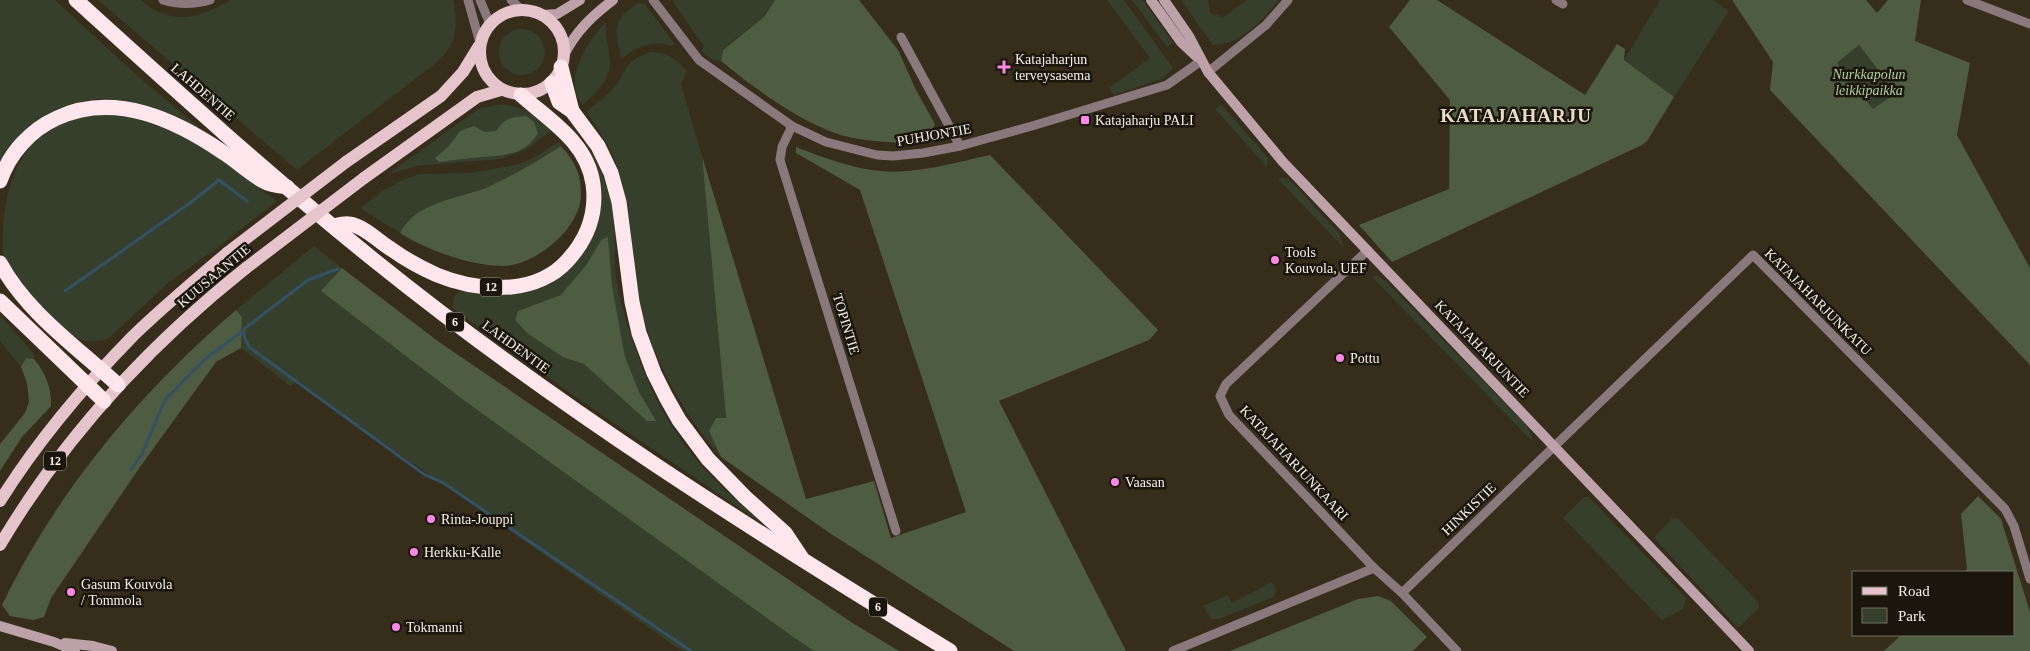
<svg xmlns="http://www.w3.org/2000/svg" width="2030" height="651" viewBox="0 0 2030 651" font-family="Georgia,serif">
<rect width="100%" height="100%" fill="#362d1a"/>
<!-- green -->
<g fill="#353f2b">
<path d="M0,0H55L140,78L202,130L201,132C166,111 115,89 74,104C67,107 59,116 53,121C35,136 18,150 0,165Z"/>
<path d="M98,0H141C170,26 200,19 230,0H453C457,15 458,35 449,48C445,55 438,61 432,66L297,170Z"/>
<polygon points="674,0 775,0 764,17 723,49 721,61 713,60 701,51 704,46 675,5"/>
<polygon points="1107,0 1124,0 1173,68 1164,78 1114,95 1109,88 1150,58"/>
<polygon points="1132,0 1143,0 1173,43 1167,47"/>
<path d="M1181,0H1208L1210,13L1223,17L1247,0H1279C1263,20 1240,45 1213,45Z"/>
<polygon points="1660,0 1713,0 1729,11 1674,97 1624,60"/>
<path d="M638,3L645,4L674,43L673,46C654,40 639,45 623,58L621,57C614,27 612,21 638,3Z"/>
<path d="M606,22C605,36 609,48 610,62C611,80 595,94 583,105C561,82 588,40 606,22Z"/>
<circle cx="522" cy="52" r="23"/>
<polygon points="1859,45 1897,93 1873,109 1837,63"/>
<path d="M651,52C667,52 677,59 687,71L681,84L702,156L726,418L716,419L709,431L721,457C683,413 655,364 640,307C632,279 633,249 629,220C626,199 622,174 612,154C605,139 595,126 587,111L608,94L617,84L628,65L638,57Z"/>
<polygon points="503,104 526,110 552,130 527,149 501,159 417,166 388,174 471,114 481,108"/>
<polygon points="1221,104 1268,158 1267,167 1215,109"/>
<path d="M84,115C103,115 122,114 141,119C190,130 237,173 277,201L221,245L168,283L109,338C99,342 90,343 79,339C58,329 10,278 3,255C0,210 11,152 51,128C61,122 73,119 84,115Z"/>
<path d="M560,141L561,146C538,161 515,174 490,186C461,199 417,200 400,233L360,208L384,190L402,180L420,174L469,173L516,165L533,158Z"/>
<path d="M586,142C602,168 612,194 615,224C616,241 614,260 616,277C619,296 624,314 630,332C647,387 669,430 708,473C727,493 749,511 770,529L576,397L452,308L454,297L460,291L482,294L507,295L525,292L550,282L600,207L602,191L597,170L584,144Z"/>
<polygon points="1282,177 1290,180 1339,233 1344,248 1278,179"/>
<polygon points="314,246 342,268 322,291 462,399 821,651 682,651 331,406 299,381 290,386 241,348 242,317 236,310"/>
<polygon points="1376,275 1386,281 1525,424 1531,434 1533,442 1372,277"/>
<polygon points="0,315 34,354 34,359 26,359 21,367 0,341"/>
<polygon points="1584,497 1589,497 1686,598 1683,609 1662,620 1563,518"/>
<polygon points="1672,518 1678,518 1759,603 1759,608 1738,628 1654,538"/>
<polygon points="1272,582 1276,590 1274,597 1219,619 1211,619 1203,606 1228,595 1232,603"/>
</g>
<!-- forest -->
<g fill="#4e5c41" fill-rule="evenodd">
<path d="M775,0H859L898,50L916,90L935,124L929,138C917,143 900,143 887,142C874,141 861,140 849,137C806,127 754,88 721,61L723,50L764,17Z"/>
<polygon points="1410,0 1437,0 1585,95 1617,44 1625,49 1624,60 1674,97 1647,141 1642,145 1392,262 1359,225 1449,189 1450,100 1389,27"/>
<path d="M1732,0H1866L1877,13L1888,0H1921L1915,41L1970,63L1957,135L2030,268V365L1770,90L1773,62ZM1859,45L1896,93L1873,109L1837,63Z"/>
<path d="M526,116L534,122L538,133C526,155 505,155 483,157C468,158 454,160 439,162L435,158L448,147L460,131L474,126L485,132L496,131C505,118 511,117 526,116Z"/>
<path d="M561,146C575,162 581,173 581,194C581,228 537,264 505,266C474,267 426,250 400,233C417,200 461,199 490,186C515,174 538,161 561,146Z"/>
<path d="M796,147C829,160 870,175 906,171C934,169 962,161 990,155L1158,330L1149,340L999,401L1126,651H1014L828,532L721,457L709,431L716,418H726L702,156L806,499L874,481L891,538L966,512L860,190L796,153Z"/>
<polygon points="608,237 612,286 625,357 639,392 656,421 647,421 584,364 563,357 527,333 515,320 518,311 561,295 587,264 601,240"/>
<polygon points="342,268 439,342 851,622 899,651 814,651 792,636 462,399 321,291"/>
<path d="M236,310L242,317L241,348L216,362L140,467L51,598L44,617L33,620L10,616L2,605C57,491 140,392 236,310Z"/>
<path d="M26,358L34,359C45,372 52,388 51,406L22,437L0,471V444L25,413L29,402L27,383L21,367Z"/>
<polygon points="1978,496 2001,519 2030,612 2030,651 1884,651 1901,635 2014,635 2014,572 1964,572 1967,569 1961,514"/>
<polygon points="1378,596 1391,601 1427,637 1413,651 1230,651 1358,599"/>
</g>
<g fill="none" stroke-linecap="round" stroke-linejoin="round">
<!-- stream -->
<g stroke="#355164" stroke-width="3">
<polyline points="338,269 308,280 244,329 244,336 249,347 425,475 442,482 691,651"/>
<polyline points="65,291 190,203 219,180 247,201"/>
<polyline points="131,470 142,454 165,400 205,359 239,334 244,333"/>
</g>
<!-- street -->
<g stroke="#89797c" stroke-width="9">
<path d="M163,0C179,5 193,5 210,0"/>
<polyline points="468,0 480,43"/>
<polyline points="480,0 490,24"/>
<polyline points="511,0 522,10"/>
<polyline points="653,0 699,60 792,126 826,142 877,155 893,156 923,153 960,146 1032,126 1167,85 1201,61"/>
<polyline points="1556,0 1563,4"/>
<polyline points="1967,0 2030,24"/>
<polyline points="901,37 960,146"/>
<polyline points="1208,72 1266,25 1288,0"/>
<polyline points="792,126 782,147 780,160 896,531"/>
<polyline points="1368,250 1226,384 1220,396 1229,415 1374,568 1402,593 1457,651"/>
<polyline points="1402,593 1753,255 2005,509 2014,526 2030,579"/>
<polyline points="1173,651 1374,568"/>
</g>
<!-- secondary -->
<g stroke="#bda3a9" stroke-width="10">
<polyline points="1151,0 1181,42 1197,57"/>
<polyline points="1164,0 1189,36 1208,72 1283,162 1749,651"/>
<polyline points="542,15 557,14 580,0"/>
<path d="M564,55C576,31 592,16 613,0"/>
<polyline points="0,626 54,642 75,651"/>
<polyline points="65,643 93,646 112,651"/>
</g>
<!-- primary -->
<g stroke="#e5c4cb" stroke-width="12">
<circle cx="522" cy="52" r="42"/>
<polyline points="346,162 441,96 463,72 479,46"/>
<polyline points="364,178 477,97 501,90"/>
<path d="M0,501C37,442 84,386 133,336C163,307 195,280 227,253"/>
<path d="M0,545C64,437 148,346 246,268"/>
</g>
<!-- highway -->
<g stroke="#ffe6ec" stroke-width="15">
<path d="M76,0C173,88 271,177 374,260C555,406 752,530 950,651"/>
<polyline points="561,67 572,111"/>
<polyline points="552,83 559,102 572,111 598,146 611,173 619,202 632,302 639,333 654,373 666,397 679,420 708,459 745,497 785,533 801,557"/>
<path d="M0,181C9,154 30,130 57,118C115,91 176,120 224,153C238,162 250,174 265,182C271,185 280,186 287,187"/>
<path d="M334,226C338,225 345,223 349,224C364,226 378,241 391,249C405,259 421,268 437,275C461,285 486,289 511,287C533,285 554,276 568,260C588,238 597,213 593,184C587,142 550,121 521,95"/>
<path d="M0,263C27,313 77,347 118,385"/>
<polyline points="0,301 104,401"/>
</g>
<!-- primary-bridge -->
<g stroke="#e5c4cb" stroke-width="12">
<polyline points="227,253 346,162"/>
<polyline points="246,268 364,178"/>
</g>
</g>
<!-- markers -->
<g fill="#fb87e6" stroke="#1a160d" stroke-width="2">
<path d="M1001.5 59.5h5v5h5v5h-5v5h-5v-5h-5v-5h5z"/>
<rect x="1080" y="115" width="10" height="10" rx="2.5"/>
<circle cx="1275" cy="260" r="5"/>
<circle cx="1340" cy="358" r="5"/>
<circle cx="1115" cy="482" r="5"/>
<circle cx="431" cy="519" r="5"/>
<circle cx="414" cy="552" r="5"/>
<circle cx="71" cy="592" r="5"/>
<circle cx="396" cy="627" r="5"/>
</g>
<g text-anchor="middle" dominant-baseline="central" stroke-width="5" stroke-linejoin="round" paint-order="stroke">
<!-- shield labels -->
<g fill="#1a160d" stroke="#b5afa4" stroke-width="1">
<rect x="480" y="277.5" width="22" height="19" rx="4"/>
<rect x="446" y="312.5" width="18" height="19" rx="4"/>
<rect x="44" y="451.5" width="22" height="19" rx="4"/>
<rect x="869" y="597.5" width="18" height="19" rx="4"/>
</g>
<g font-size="12" font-weight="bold" fill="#f7f1e5">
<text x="491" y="287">12</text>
<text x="455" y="322">6</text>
<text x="55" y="461">12</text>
<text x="878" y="607">6</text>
</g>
<!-- poi labels -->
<g font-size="14" fill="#f7f1e5" stroke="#1a160d" text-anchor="start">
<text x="1015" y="59">Katajaharjun<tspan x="1015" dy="16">terveysasema</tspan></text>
<text x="1095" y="120">Katajaharju PALI</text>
<text x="1285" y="252">Tools<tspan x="1285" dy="16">Kouvola, UEF</tspan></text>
<text x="1350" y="358">Pottu</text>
<text x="1125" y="482">Vaasan</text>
<text x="441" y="519">Rinta-Jouppi</text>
<text x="424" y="552">Herkku-Kalle</text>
<text x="81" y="584">Gasum Kouvola<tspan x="81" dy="16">/ Tommola</tspan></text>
<text x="406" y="627">Tokmanni</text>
</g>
<!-- park labels -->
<g font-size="14" font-style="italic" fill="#b4cf9b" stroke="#1a160d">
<text x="1869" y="74">Nurkkapolun<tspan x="1869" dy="16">leikkipaikka</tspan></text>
</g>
<!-- street labels -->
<g font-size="14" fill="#f7f1e5" stroke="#1a160d">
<text transform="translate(203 92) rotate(41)">LAHDENTIE</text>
<text transform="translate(934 135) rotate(-10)">PUHJONTIE</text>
<text transform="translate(214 276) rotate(-40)">KUUSAANTIE</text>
<text transform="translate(1818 302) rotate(45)">KATAJAHARJUNKATU</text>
<text transform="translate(846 324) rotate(73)">TOPINTIE</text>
<text transform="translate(516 347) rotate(36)">LAHDENTIE</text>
<text transform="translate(1482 349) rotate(46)">KATAJAHARJUNTIE</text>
<text transform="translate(1294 463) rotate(47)">KATAJAHARJUNKAARI</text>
<text transform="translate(1469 509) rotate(-44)">HINKISTIE</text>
</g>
<!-- district labels -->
<g font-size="19" font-weight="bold" letter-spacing="1" fill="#e7dcc4" stroke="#1a160d">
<text x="1516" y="115">KATAJAHARJU</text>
</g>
</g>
<!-- legend -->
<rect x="1852" y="571" width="162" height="65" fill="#1a160d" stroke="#726e63"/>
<rect x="1862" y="587" width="25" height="8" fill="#e5c4cb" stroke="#726e63"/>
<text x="1898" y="596" font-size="15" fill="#f7f1e5">Road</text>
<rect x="1862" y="608" width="25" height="15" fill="#353f2b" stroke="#726e63"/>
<text x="1898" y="621" font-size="15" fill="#f7f1e5">Park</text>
</svg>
